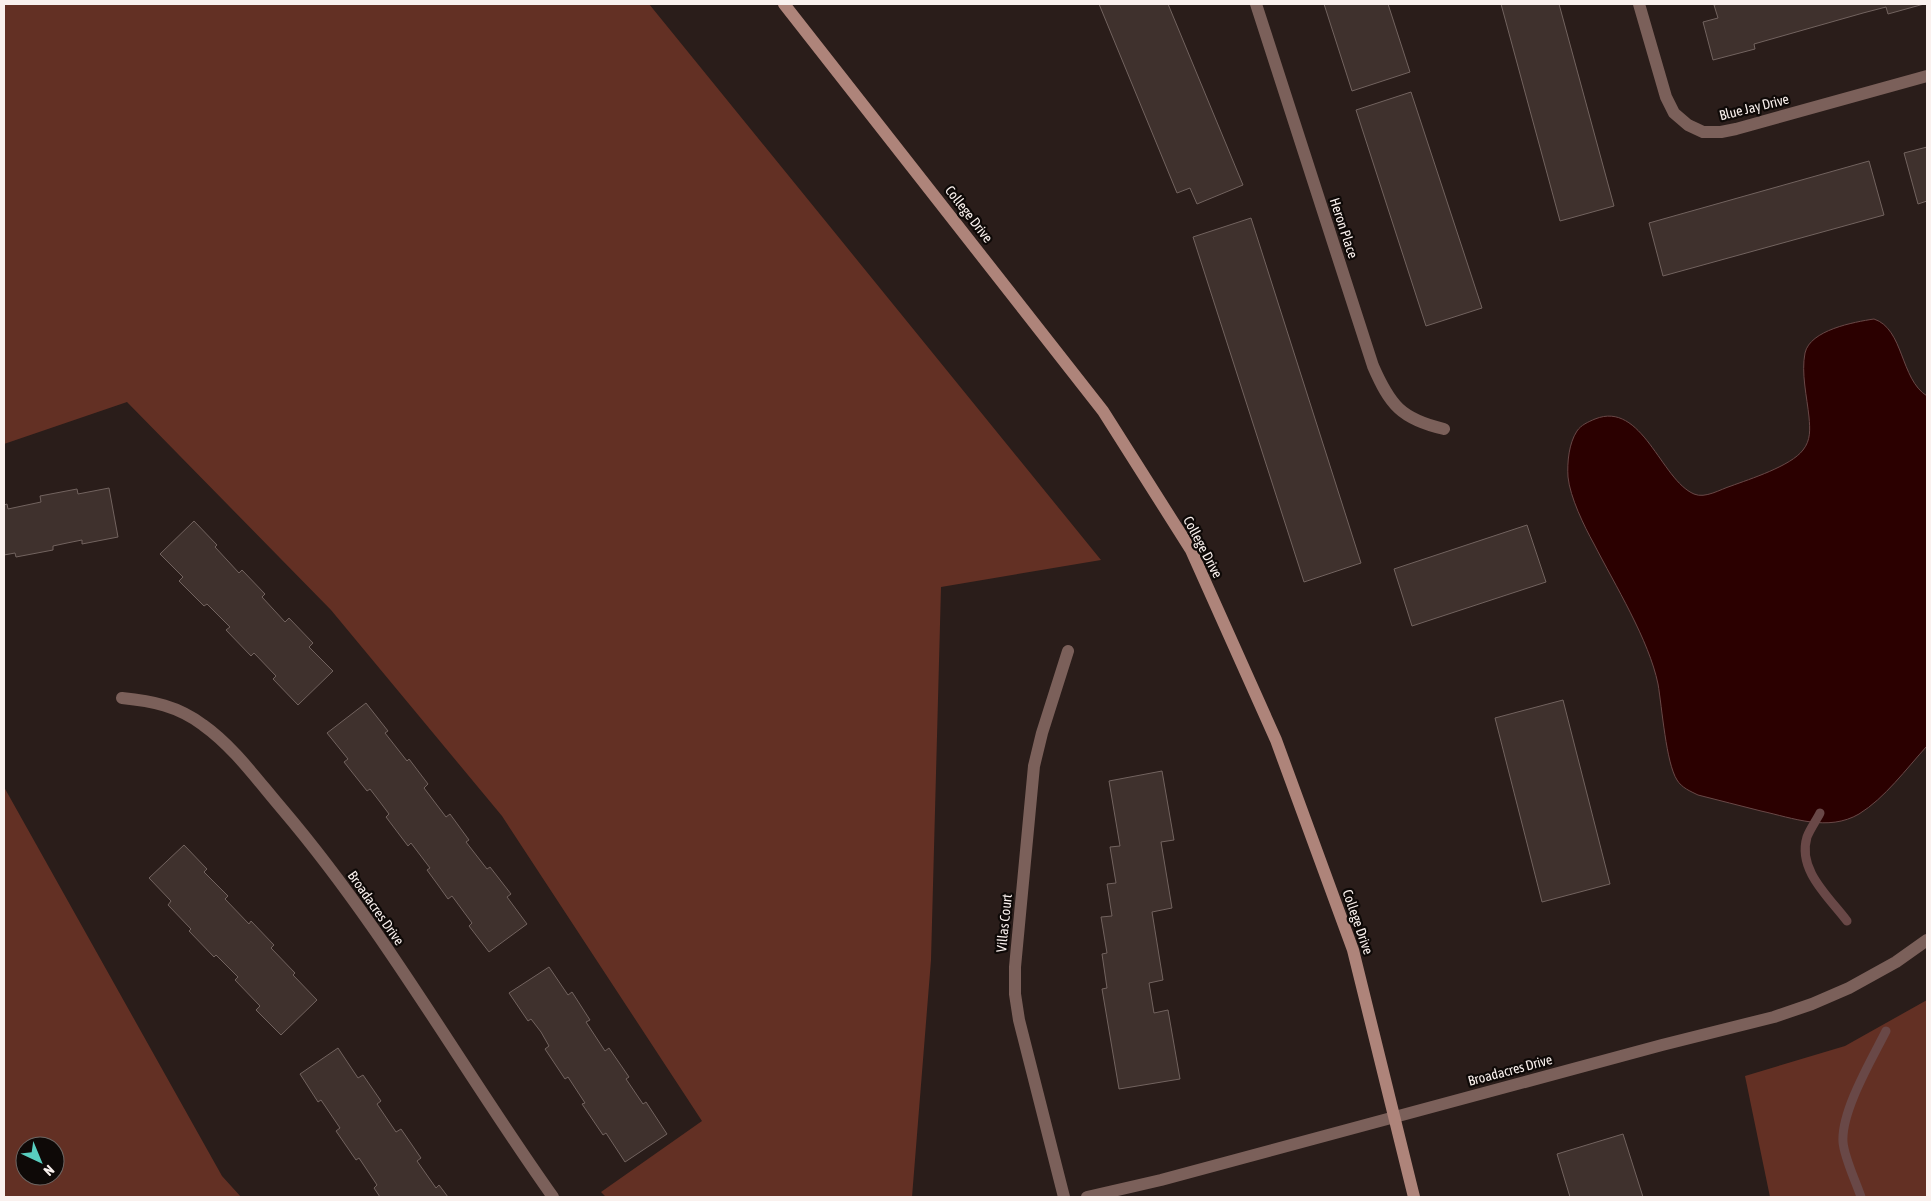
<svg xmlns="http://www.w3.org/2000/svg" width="1931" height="1201" viewBox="0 0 1931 1201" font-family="'Asap Condensed',sans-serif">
<rect width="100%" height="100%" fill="#2a1d1a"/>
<!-- green -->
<g fill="#633024" fill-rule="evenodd">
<polygon points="4,4 649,4 1101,560 941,587 931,960 912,1197 606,1197 601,1192 702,1121 502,816 331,610 127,402 4,444"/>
<path d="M4,787L222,1176L241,1197H4ZM25,1146H55V1176H25Z"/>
<polygon points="1927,1000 1927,1197 1770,1197 1745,1076 1845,1046"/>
</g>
<!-- water -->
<path fill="#2b0000" stroke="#694847" d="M1874,319C1904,329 1900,379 1927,396V746C1906,769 1885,798 1859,814C1828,832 1793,818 1761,811C1740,806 1719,800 1698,795C1690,791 1682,788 1677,780C1666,763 1662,707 1658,684C1649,640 1615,585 1594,544C1584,526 1570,497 1568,477C1567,462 1569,443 1577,431C1581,425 1588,422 1595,419C1642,400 1661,480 1694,494C1705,499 1721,489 1731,486C1750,479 1791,466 1803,450C1811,440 1810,429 1809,417C1807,397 1801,373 1805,353C1810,330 1854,322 1874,319Z"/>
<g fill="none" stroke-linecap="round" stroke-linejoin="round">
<!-- stream -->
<g stroke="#694847" stroke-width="9">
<path d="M1820,813C1816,821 1810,829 1807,837C1797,870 1829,897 1847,921"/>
<path d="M1861,1197C1856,1182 1844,1157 1843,1142C1841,1111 1872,1059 1886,1031"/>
</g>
</g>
<!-- building -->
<g fill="#3f312d" stroke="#72635f">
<polygon points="1099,4 1168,4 1243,185 1197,204 1190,188 1177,193"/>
<polygon points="1324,4 1388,4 1410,72 1352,91"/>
<polygon points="1501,4 1559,4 1614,206 1560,221"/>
<polygon points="1719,4 1924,4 1888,14 1886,7 1863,13 1754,44 1755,49 1713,60 1703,22 1718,18 1714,5"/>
<polygon points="1411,92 1482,308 1426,326 1356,110"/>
<polygon points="1927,147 1927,201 1918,204 1904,153"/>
<polygon points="1869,161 1884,215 1663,276 1649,223"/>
<polygon points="1251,218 1361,563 1304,582 1193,237"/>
<polygon points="109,488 118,537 82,544 82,540 67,543 53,546 53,550 16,557 15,553 4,555 4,505 7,504 8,509 41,502 40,496 77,489 78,494"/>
<polygon points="194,521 217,545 215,547 239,573 242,570 265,594 262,597 285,622 289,618 313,643 309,647 333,671 298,705 273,679 276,676 254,653 251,656 226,630 230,627 207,604 204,606 179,581 183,577 160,554"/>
<polygon points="1527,525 1546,582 1412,626 1394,569"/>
<polygon points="1563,700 1610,884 1542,902 1495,718"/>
<polygon points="366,703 388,731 385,733 407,761 409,759 428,784 424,788 446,817 450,814 469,840 466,842 487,869 490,867 511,894 507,897 527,924 489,952 469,926 472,923 452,896 448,899 438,885 427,870 430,868 411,843 408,846 386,817 389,814 380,802 370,789 367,791 344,762 348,759 327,733"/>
<polygon points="1162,771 1174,840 1161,842 1172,908 1152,912 1163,980 1149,983 1154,1013 1168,1010 1180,1079 1119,1089 1102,989 1107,988 1102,954 1107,953 1101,917 1112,916 1107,884 1116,883 1110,847 1120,846 1109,781"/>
<polygon points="184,845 207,869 204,872 228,896 225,899 249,924 251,921 274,945 271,948 295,973 293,975 317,1000 281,1035 256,1010 260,1006 235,980 238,977 216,955 214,957 189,931 191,929 168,905 171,901 149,878"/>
<polygon points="549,967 568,995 572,992 590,1020 586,1022 605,1051 609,1048 629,1077 626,1079 643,1104 646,1102 667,1134 625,1162 606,1133 603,1135 582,1104 585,1103 568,1077 565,1079 545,1049 549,1046 541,1032 531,1019 528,1021 509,993"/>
<polygon points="338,1048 358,1078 363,1075 381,1101 377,1104 396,1132 401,1129 421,1158 417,1161 436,1188 439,1185 448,1197 380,1197 374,1188 377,1185 359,1158 356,1160 336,1131 340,1128 321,1100 318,1102 300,1074"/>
<polygon points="1623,1134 1643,1197 1570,1197 1557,1154"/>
</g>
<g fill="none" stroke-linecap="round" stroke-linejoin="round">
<!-- minor -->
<g stroke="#7b605a" stroke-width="12">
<path d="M1256,4L1373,366C1390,405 1401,419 1444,429"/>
<polyline points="1639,4 1666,97 1674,113 1688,125 1703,132 1721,132 1736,129 1927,76"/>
<path d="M122,698C152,701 178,706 203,725C234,747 258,781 283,810C385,930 462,1069 553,1197"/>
<polyline points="1064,1197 1019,1020 1015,994 1015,967 1034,766 1042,733 1068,651"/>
<polyline points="1087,1197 1161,1180 1662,1045 1774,1017 1812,1004 1849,988 1896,962 1927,940"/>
</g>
<!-- secondary -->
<polyline stroke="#ae847a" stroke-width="12" points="784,4 1103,411 1191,550 1276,740 1353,950 1414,1197"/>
</g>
<g text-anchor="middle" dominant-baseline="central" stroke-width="4.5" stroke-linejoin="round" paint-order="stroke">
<!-- street labels -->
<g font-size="14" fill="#faf1ee" stroke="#0e0907">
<text transform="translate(1754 107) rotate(-14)">Blue Jay Drive</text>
<text transform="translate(969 214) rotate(52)">College Drive</text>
<text transform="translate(1344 228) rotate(72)">Heron Place</text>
<text transform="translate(1203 547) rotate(62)">College Drive</text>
<text transform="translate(376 908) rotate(55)">Broadacres Drive</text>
<text transform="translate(1358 922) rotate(71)">College Drive</text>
<text transform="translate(1004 923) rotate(-84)">Villas Court</text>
<text transform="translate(1510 1070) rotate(-15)">Broadacres Drive</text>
</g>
</g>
<!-- border -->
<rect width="1931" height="1201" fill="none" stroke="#faf1ee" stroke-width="10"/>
<!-- north arrow -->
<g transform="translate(40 1161) rotate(136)"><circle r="24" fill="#0e0907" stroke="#6c6663"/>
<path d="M0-4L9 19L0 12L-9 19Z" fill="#59cebf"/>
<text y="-8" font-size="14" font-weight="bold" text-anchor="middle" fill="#faf1ee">N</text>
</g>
</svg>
